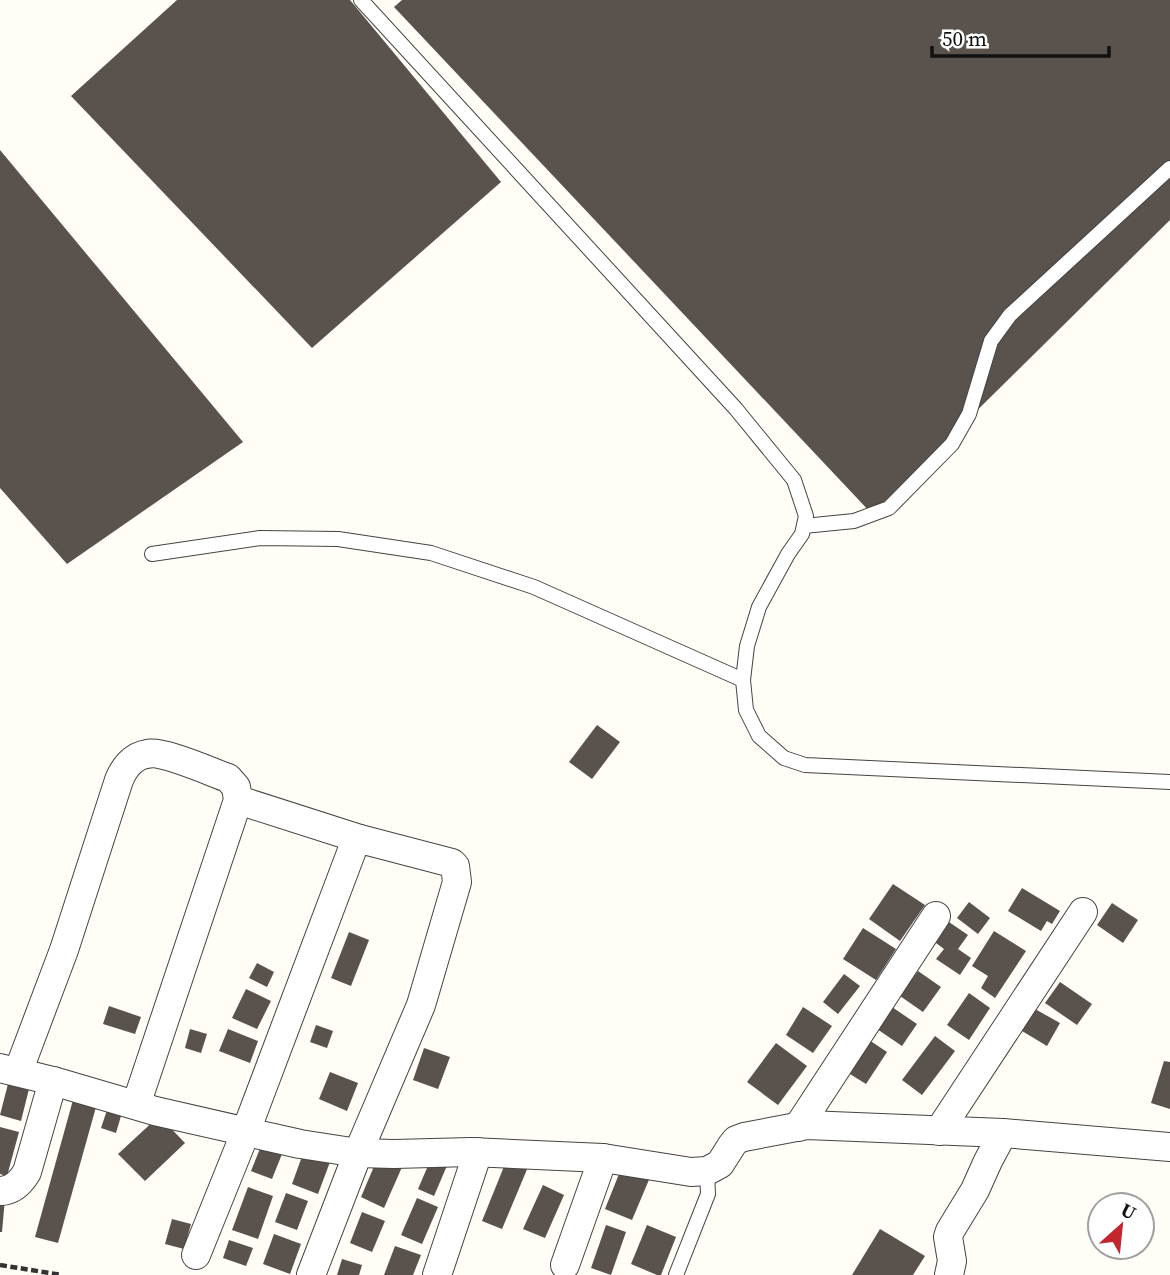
<svg xmlns="http://www.w3.org/2000/svg" width="1170" height="1275" viewBox="0 0 1170 1275" font-family="'Source Serif 4',serif">
<rect width="100%" height="100%" fill="#fffdf5"/>
<!-- building -->
<g fill="#5a524d">
<polygon points="177,0 350,0 501,182 312,348 71,96"/>
<polygon points="402,0 1170,0 1170,220 872,514 394,7"/>
<polygon points="0,150 243,442 67,564 0,488"/>
<polygon points="597,725 620,742 592,779 569,762"/>
<polygon points="893,884 925,905 900,941 869,919"/>
<polygon points="1022,888 1060,911 1052,924 1047,921 1041,931 1008,911"/>
<polygon points="969,902 990,918 978,934 957,918"/>
<polygon points="1112,903 1138,920 1123,943 1097,925"/>
<polygon points="946,920 968,935 958,949 971,958 960,975 936,959 944,949 932,940"/>
<polygon points="863,928 896,949 876,980 843,959"/>
<polygon points="994,931 1026,951 995,998 981,988 988,976 972,966"/>
<polygon points="349,932 369,940 351,986 331,978"/>
<polygon points="257,963 274,972 267,987 249,978"/>
<polygon points="918,971 941,987 923,1012 900,996"/>
<polygon points="844,974 860,986 838,1014 823,1002"/>
<polygon points="1060,982 1092,1004 1077,1025 1045,1003"/>
<polygon points="246,989 271,1001 257,1029 232,1018"/>
<polygon points="969,993 990,1008 969,1040 947,1025"/>
<polygon points="109,1006 141,1017 135,1034 103,1024"/>
<polygon points="803,1007 832,1026 813,1053 786,1035"/>
<polygon points="892,1007 917,1024 902,1046 877,1029"/>
<polygon points="1035,1009 1060,1023 1047,1046 1022,1031"/>
<polygon points="316,1025 333,1031 327,1048 310,1042"/>
<polygon points="190,1029 207,1034 201,1053 185,1048"/>
<polygon points="228,1029 258,1041 250,1063 219,1051"/>
<polygon points="863,1036 887,1052 866,1084 842,1069"/>
<polygon points="935,1036 955,1051 922,1095 902,1080"/>
<polygon points="776,1043 807,1066 778,1105 747,1082"/>
<polygon points="424,1048 450,1057 438,1089 413,1080"/>
<polygon points="1164,1061 1170,1062 1170,1109 1151,1103"/>
<polygon points="330,1072 358,1083 347,1111 319,1099"/>
<polygon points="9,1080 30,1085 21,1121 0,1115"/>
<polygon points="73,1100 96,1107 58,1243 35,1237"/>
<polygon points="109,1104 123,1109 116,1133 101,1128"/>
<polygon points="159,1116 185,1143 145,1181 118,1154"/>
<polygon points="0,1127 19,1132 7,1176 0,1174"/>
<polygon points="263,1141 284,1149 272,1179 251,1171"/>
<polygon points="304,1151 330,1162 318,1194 292,1184"/>
<polygon points="433,1154 449,1161 434,1196 418,1189"/>
<polygon points="378,1157 402,1167 384,1208 361,1197"/>
<polygon points="507,1159 528,1167 502,1229 482,1221"/>
<polygon points="623,1164 651,1175 632,1220 605,1209"/>
<polygon points="543,1185 564,1195 545,1238 523,1229"/>
<polygon points="248,1187 273,1196 258,1239 232,1230"/>
<polygon points="286,1193 308,1201 297,1230 275,1222"/>
<polygon points="0,1197 5,1198 2,1232 0,1232"/>
<polygon points="417,1198 438,1207 422,1244 401,1235"/>
<polygon points="362,1212 385,1221 372,1252 350,1243"/>
<polygon points="172,1219 191,1224 184,1249 165,1244"/>
<polygon points="606,1225 626,1232 611,1275 591,1268"/>
<polygon points="647,1225 676,1237 661,1275 657,1275 631,1264"/>
<polygon points="880,1229 925,1256 913,1275 852,1275"/>
<polygon points="274,1234 301,1244 290,1274 263,1264"/>
<polygon points="229,1240 253,1248 246,1266 223,1258"/>
<polygon points="395,1246 421,1255 413,1275 384,1275"/>
<polygon points="342,1259 362,1265 359,1275 337,1275"/>
</g>
<g fill="none" stroke-linecap="round" stroke-linejoin="round">
<defs>
<g id="lane">
<polyline points="361,0 736,409 794,480 806,516 802,534 788,554 759,607 747,646 743,680 746,710 759,736 784,758 805,765 1170,782"/>
<polyline points="804,526 854,521 889,508 952,444 969,414 991,341 1010,315 1170,168"/>
<polyline points="152,554 260,538 338,539 431,553 534,587 743,680"/>
<polyline points="676,1275 708,1194 707,1171"/>
</g>
<g id="street">
<polyline points="238,800 360,839"/>
<polyline points="0,1068 53,1081 155,1111 300,1144 358,1153 394,1154 471,1152 603,1158 691,1172 707,1171 720,1164 732,1145 736,1140 744,1137 807,1125 1003,1133 1170,1147"/>
<path d="M18,1072L64,950L119,780C124,768 133,756 147,754C162,750 211,772 228,778L236,787L238,800L136,1105"/>
<polyline points="798,1127 936,916"/>
<polyline points="939,1131 1083,912"/>
<path d="M0,1191C13,1191 21,1182 27,1172L53,1081"/>
<polyline points="196,1255 246,1131 354,845 356,841 360,839 452,863 455,866 457,882 421,1005 358,1153 311,1275"/>
<polyline points="565,1265 603,1158"/>
<polyline points="437,1275 478,1152"/>
<polyline points="949,1275 952,1261 948,1237 950,1231 975,1190 988,1161 1003,1133"/>
</g>
</defs>
<!-- lane casing -->
<use href="#lane" stroke="#444" stroke-width="16"/>
<!-- street casing -->
<use href="#street" stroke="#444" stroke-width="30"/>
<!-- path -->
<polyline stroke="#333" stroke-width="4.5" stroke-dasharray="7 3.5" stroke-linecap="butt" points="0,1265 62,1275"/>
<!-- lane -->
<use href="#lane" stroke="#fff" stroke-width="14"/>
<!-- street -->
<use href="#street" stroke="#fff" stroke-width="28"/>
</g>
<!-- north arrow -->
<g transform="translate(1121 1226) rotate(27)"><circle r="33" fill="#ffffff" stroke="#a0a0a0" stroke-width="2"/>
<path d="M0-5L12 26L0 18L-12 26Z" fill="#c4262e"/>
<text y="-10" font-size="19" font-weight="bold" text-anchor="middle" fill="#111111">U</text>
</g>
<!-- scale -->
<path d="M932 46v10h177v-10" fill="none" stroke="#111111" stroke-width="3.5"/>
<text x="942" y="46" font-size="21" fill="#111111" stroke="#ffffff" stroke-width="5" paint-order="stroke">50 m</text>
</svg>
